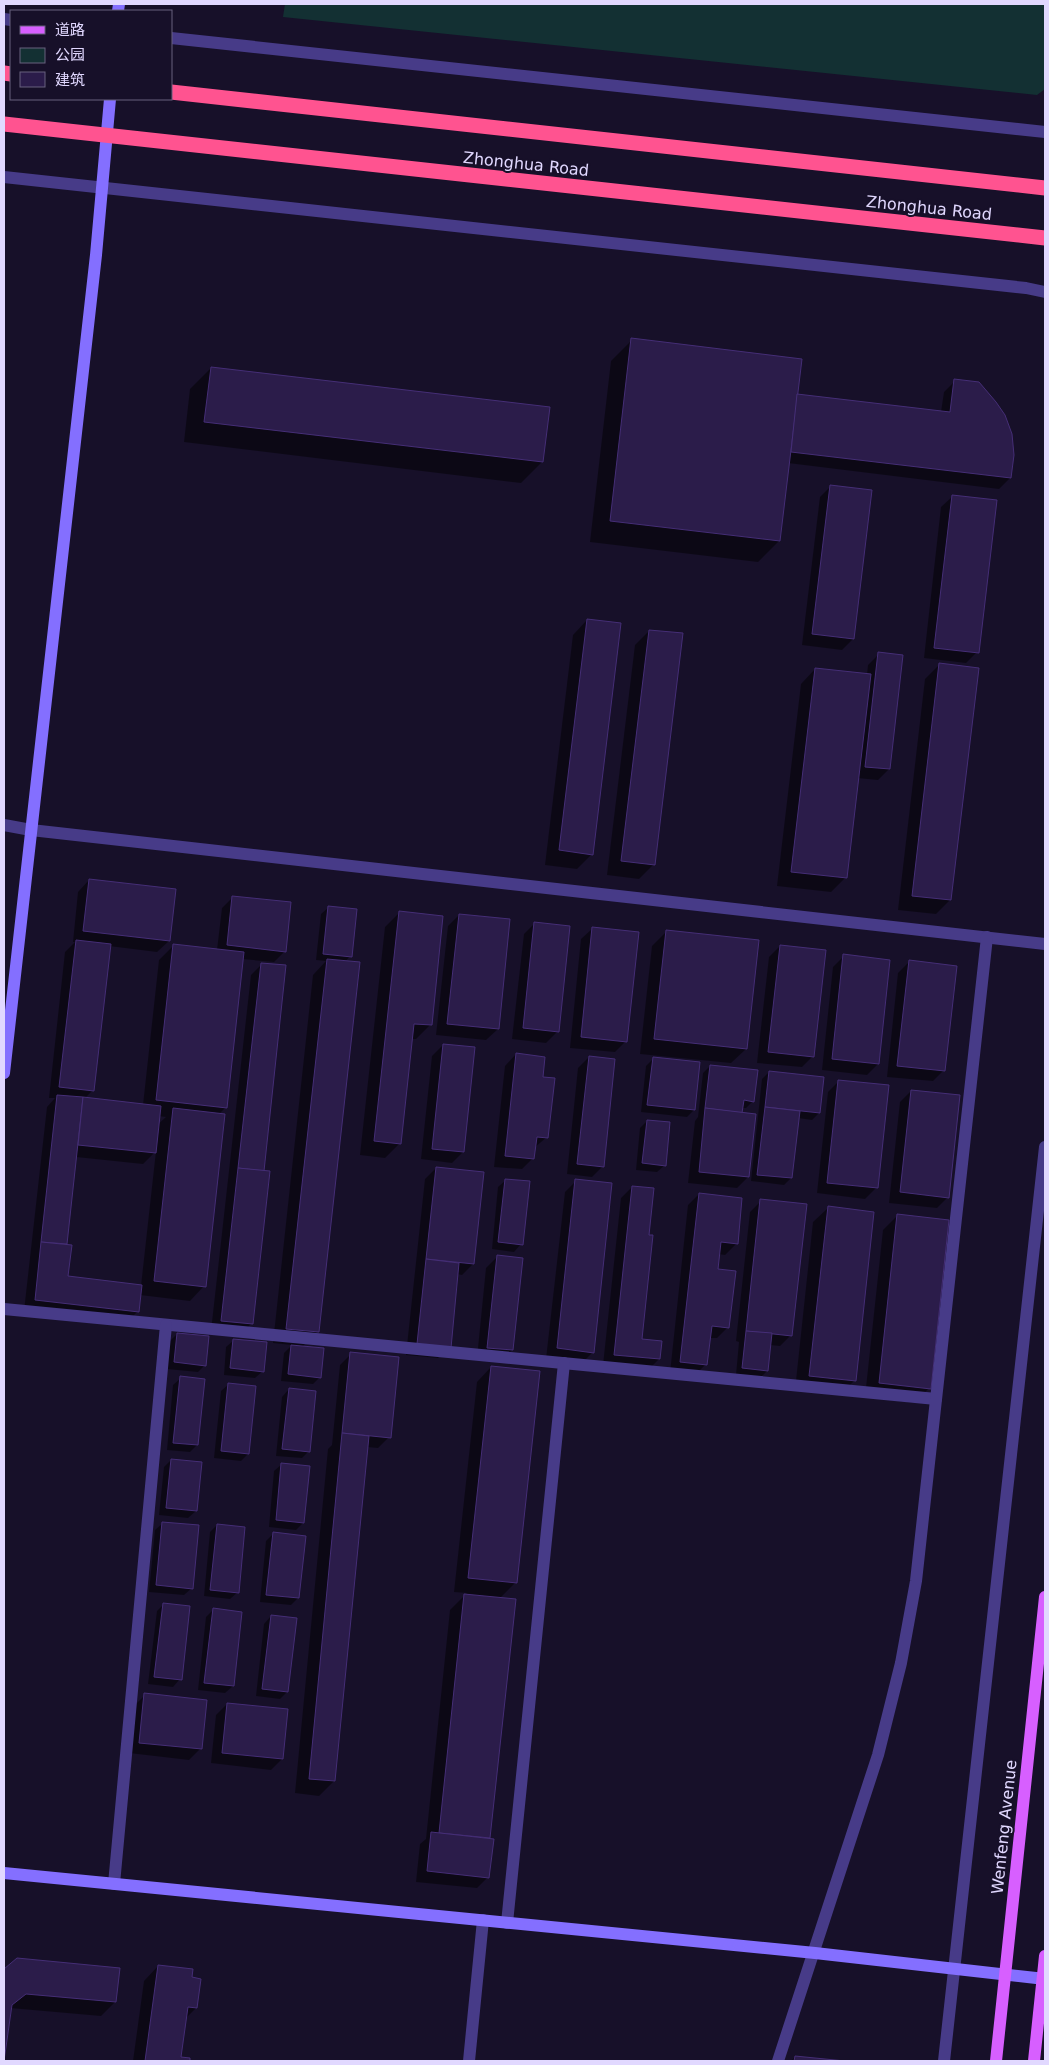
<svg xmlns="http://www.w3.org/2000/svg" width="1049" height="2065" viewBox="0 0 1049 2065" font-family="'DejaVu Sans','Noto Sans SC',sans-serif">
<rect width="100%" height="100%" fill="#171029"/>
<!-- green -->
<polygon fill="#133033" points="285,4 1045,4 1045,89 1037,95 283,17"/>
<!-- shadow -->
<g fill="#0007" fill-rule="evenodd">
<polygon points="632,340 796,395 941,412 944,392 955,381 1010,478 999,489 788,463 779,541 758,562 590,542 611,361"/>
<polygon points="211,368 542,462 521,483 184,442 190,389"/>
<polygon points="831,486 853,639 842,650 802,645 820,497"/>
<polygon points="953,496 977,652 966,663 924,658 941,507"/>
<polygon points="587,620 592,854 577,869 545,865 573,635"/>
<polygon points="649,631 654,864 639,879 607,875 635,645"/>
<polygon points="879,654 889,769 878,780 857,778 845,878 831,892 777,886 801,684 815,669 867,675 868,665"/>
<polygon points="940,664 950,900 936,914 898,910 925,679"/>
<path d="M89,880L169,941L157,952L109,946L93,1090L84,1099L143,1105L159,960L174,945L217,950L222,908L233,897L285,951L274,962L242,959L226,1107L219,1114L204,1286L190,1301L140,1295L138,1311L127,1322L24,1311L47,1107L55,1098H49L65,952L75,942H73L78,892ZM158,1116L166,1117L157,1125ZM156,1151L141,1286L67,1278L66,1245L76,1157L143,1164Z"/>
<polygon points="329,907 350,956 345,962 317,1332 302,1347 320,1377 313,1384 281,1381 284,1353 292,1345 273,1343 313,975 326,961 316,960 321,914"/>
<polygon points="399,913 430,1025 416,1039 411,1039 400,1143 385,1158 360,1155 385,927"/>
<polygon points="459,915 498,1029 486,1040 436,1035 448,926"/>
<polygon points="535,923 557,1032 546,1043 512,1039 524,934"/>
<polygon points="593,928 626,1041 615,1052 570,1048 581,939"/>
<polygon points="666,932 746,1049 731,1063 640,1054 652,946"/>
<polygon points="780,946 813,1056 802,1067 757,1063 769,957"/>
<polygon points="844,956 878,1064 867,1075 822,1070 833,967"/>
<polygon points="909,962 944,1070 933,1081 887,1077 898,973"/>
<polygon points="262,964 262,1172 252,1323 241,1334 211,1331 251,975"/>
<polygon points="443,1045 463,1152 452,1163 421,1159 432,1056"/>
<polygon points="516,1054 542,1078 547,1137 534,1148 533,1158 522,1169 494,1167 505,1066"/>
<polygon points="589,1057 603,1166 592,1177 567,1174 578,1068"/>
<polygon points="653,1059 694,1110 687,1117 641,1112 646,1066"/>
<polygon points="710,1066 753,1101 746,1108 742,1108 748,1177 737,1188 688,1183 695,1121 698,1117 703,1073"/>
<polygon points="769,1072 819,1113 812,1120 798,1118 791,1178 784,1185 751,1181 762,1079"/>
<polygon points="839,1081 876,1188 865,1199 817,1193 828,1092"/>
<polygon points="911,1091 948,1197 937,1208 889,1203 900,1102"/>
<polygon points="647,1121 665,1165 657,1172 636,1170 640,1128"/>
<polygon points="436,1168 473,1264 462,1275 457,1274 449,1347 438,1358 406,1355 425,1179"/>
<polygon points="506,1180 521,1244 514,1252 492,1249 498,1187"/>
<polygon points="576,1181 593,1352 582,1363 546,1359 565,1192"/>
<polygon points="632,1187 648,1236 640,1340 659,1359 648,1370 603,1365 621,1198"/>
<polygon points="699,1194 736,1244 725,1255 718,1254 716,1270 728,1327 717,1338 709,1338 706,1364 695,1375 670,1373 688,1205"/>
<polygon points="761,1201 791,1335 780,1346 770,1345 767,1371 760,1378 736,1375 739,1342 736,1341 750,1212"/>
<polygon points="828,1208 855,1380 840,1395 795,1390 813,1222"/>
<polygon points="898,1215 929,1388 915,1403 865,1397 883,1230"/>
<polygon points="498,1256 512,1350 501,1361 477,1358 486,1268"/>
<polygon points="177,1334 205,1365 198,1372 167,1369 170,1341"/>
<polygon points="234,1340 263,1371 255,1378 224,1375 226,1347"/>
<polygon points="351,1354 389,1437 378,1448 367,1447 334,1781 319,1796 295,1793 328,1449 332,1445 340,1365"/>
<polygon points="491,1367 516,1582 499,1599 514,1600 488,1839 488,1877 477,1888 416,1882 420,1844 426,1839 450,1610 467,1593 454,1592 477,1382"/>
<polygon points="181,1378 197,1445 190,1452 167,1450 173,1385"/>
<polygon points="229,1384 248,1454 241,1461 214,1458 221,1391"/>
<polygon points="289,1389 309,1451 302,1458 276,1456 282,1397"/>
<polygon points="171,1460 196,1511 188,1518 159,1515 164,1467"/>
<polygon points="282,1464 303,1523 296,1530 269,1527 274,1471"/>
<polygon points="163,1523 192,1588 184,1595 149,1592 155,1530"/>
<polygon points="217,1525 238,1592 230,1599 204,1596 210,1532"/>
<polygon points="273,1534 298,1598 291,1605 260,1602 266,1541"/>
<polygon points="164,1604 180,1679 173,1687 148,1684 157,1611"/>
<polygon points="213,1610 233,1686 225,1693 198,1690 206,1617"/>
<polygon points="271,1616 296,1619 287,1692 280,1699 256,1696 264,1624"/>
<polygon points="145,1695 200,1749 189,1760 129,1753 134,1706"/>
<polygon points="227,1704 282,1759 271,1770 211,1763 216,1715"/>
<polygon points="17,1959 115,2002 101,2016 10,2008 4,2061 4,1970"/>
<polygon points="158,1966 190,1978 196,2008 185,2019 179,2058 189,2059 189,2061 133,2061 144,1981"/>
<polygon points="795,2057 833,2061 791,2061"/>
</g>
<!-- building -->
<g fill="#2b1c4a" stroke="#452e76">
<polygon points="631,338 802,359 780,541 610,521"/>
<polygon points="211,367 550,407 543,462 204,422"/>
<polygon points="954,379 979,382 996,402 1005,415 1012,434 1014,455 1011,478 791,452 797,394 950,412"/>
<polygon points="830,485 872,490 854,639 812,634"/>
<polygon points="952,495 997,500 979,653 934,648"/>
<polygon points="587,619 621,623 593,855 559,850"/>
<polygon points="649,630 683,633 655,865 621,861"/>
<polygon points="878,652 903,655 890,769 865,767"/>
<polygon points="939,663 979,668 951,900 912,896"/>
<polygon points="815,668 871,674 847,878 791,872"/>
<polygon points="89,879 176,889 170,941 83,931"/>
<polygon points="232,896 291,902 286,952 227,945"/>
<polygon points="328,906 357,909 352,957 323,954"/>
<polygon points="399,911 443,916 432,1025 414,1024 401,1144 374,1141"/>
<polygon points="459,914 510,919 499,1029 447,1024"/>
<polygon points="534,922 570,926 559,1032 523,1028"/>
<polygon points="592,927 639,932 627,1042 581,1037"/>
<polygon points="666,930 759,940 747,1049 654,1039"/>
<polygon points="76,940 111,944 94,1091 59,1087"/>
<polygon points="173,944 244,952 227,1108 156,1100"/>
<polygon points="780,945 826,950 814,1057 768,1052"/>
<polygon points="843,954 890,960 879,1064 832,1059"/>
<polygon points="327,959 360,962 319,1332 286,1329"/>
<polygon points="909,960 957,966 945,1071 897,1066"/>
<polygon points="261,963 286,965 264,1171 238,1168"/>
<polygon points="443,1044 475,1047 464,1152 432,1149"/>
<polygon points="516,1053 545,1057 543,1077 555,1078 548,1138 537,1137 534,1159 505,1156"/>
<polygon points="589,1056 615,1059 604,1167 577,1164"/>
<polygon points="653,1057 700,1062 695,1110 647,1105"/>
<polygon points="710,1065 758,1070 754,1102 744,1100 742,1113 705,1108"/>
<polygon points="769,1071 824,1077 820,1113 765,1107"/>
<polygon points="838,1080 889,1085 878,1188 827,1183"/>
<polygon points="911,1090 960,1095 949,1198 900,1192"/>
<polygon points="57,1095 83,1097 67,1244 41,1242"/>
<polygon points="83,1097 161,1106 156,1153 78,1145"/>
<polygon points="765,1107 800,1111 792,1178 757,1175"/>
<polygon points="173,1108 225,1114 206,1287 154,1281"/>
<polygon points="705,1108 756,1114 749,1177 699,1172"/>
<polygon points="647,1120 670,1122 666,1166 642,1163"/>
<polygon points="436,1167 484,1172 474,1264 426,1259"/>
<polygon points="238,1168 270,1171 253,1324 221,1321"/>
<polygon points="505,1179 530,1181 523,1245 498,1242"/>
<polygon points="575,1179 612,1183 594,1353 557,1348"/>
<polygon points="632,1186 654,1188 649,1235 653,1235 642,1339 662,1341 660,1359 614,1355"/>
<polygon points="699,1193 742,1198 738,1244 721,1242 718,1269 736,1271 729,1328 712,1326 707,1365 680,1362"/>
<polygon points="760,1199 807,1204 792,1336 746,1331"/>
<polygon points="828,1206 874,1212 856,1381 809,1376"/>
<polygon points="897,1214 949,1220 931,1389 879,1383"/>
<polygon points="41,1242 72,1245 68,1276 142,1285 139,1312 35,1300"/>
<polygon points="497,1255 523,1258 513,1350 487,1348"/>
<polygon points="426,1259 459,1263 451,1348 417,1344"/>
<polygon points="746,1331 772,1333 768,1371 742,1368"/>
<polygon points="177,1333 209,1336 206,1366 174,1362"/>
<polygon points="233,1339 267,1342 264,1372 230,1368"/>
<polygon points="291,1345 324,1348 321,1378 288,1374"/>
<polygon points="350,1352 399,1357 391,1438 342,1433"/>
<polygon points="491,1366 540,1371 517,1583 468,1578"/>
<polygon points="180,1376 205,1379 198,1445 173,1443"/>
<polygon points="228,1383 256,1386 249,1454 221,1451"/>
<polygon points="289,1388 316,1391 310,1452 282,1449"/>
<polygon points="342,1433 369,1436 335,1781 309,1779"/>
<polygon points="171,1459 202,1462 197,1511 166,1508"/>
<polygon points="281,1463 310,1466 304,1523 276,1520"/>
<polygon points="162,1522 199,1525 193,1589 156,1585"/>
<polygon points="217,1524 245,1527 239,1593 210,1590"/>
<polygon points="273,1532 306,1536 299,1598 266,1595"/>
<polygon points="464,1594 516,1599 490,1838 439,1833"/>
<polygon points="163,1603 190,1606 182,1680 154,1677"/>
<polygon points="213,1608 242,1612 234,1686 204,1683"/>
<polygon points="271,1615 297,1618 288,1692 262,1689"/>
<polygon points="144,1693 207,1700 202,1749 139,1743"/>
<polygon points="227,1703 288,1709 283,1759 222,1753"/>
<polygon points="431,1832 494,1839 489,1878 427,1871"/>
<polygon points="17,1958 120,1968 116,2002 26,1994 12,2005 4,2061 4,1969"/>
<polygon points="158,1965 193,1969 192,1977 201,1979 197,2008 188,2007 181,2057 190,2058 190,2061 145,2061"/>
<polygon points="795,2056 845,2061 794,2061"/>
</g>
<g fill="none" stroke-linecap="round" stroke-linejoin="round">
<!-- street -->
<g stroke="#473b88" stroke-width="12">
<polyline points="4,19 11,20"/>
<polyline points="171,38 1045,132"/>
<polyline points="4,177 1026,288 1045,292"/>
<polyline points="4,825 31,830 1045,944"/>
<polyline points="4,1309 936,1399"/>
<polyline points="114,1884 166,1325"/>
<polyline points="507,1923 564,1363"/>
<polyline points="469,2061 483,1920"/>
<polyline points="778,2061 878,1755 901,1663 916,1581 987,937"/>
<polyline points="944,2061 1045,1147"/>
</g>
<!-- secondary -->
<g stroke="#846fff" stroke-width="12">
<polyline points="118,11 119,4"/>
<polyline points="4,1073 96,255 110,99"/>
<polyline points="4,1873 815,1953 1045,1979"/>
</g>
<!-- primary -->
<g stroke="#d75fff" stroke-width="12">
<polyline points="996,2061 1045,1597"/>
<polyline points="1034,2061 1045,1956"/>
</g>
<!-- highway -->
<g stroke="#ff5390" stroke-width="15">
<polyline points="4,73 11,74"/>
<polyline points="171,92 1045,188"/>
<polyline points="4,124 1045,238"/>
</g>
</g>
<g text-anchor="middle" dominant-baseline="central" stroke-width="4" stroke-linejoin="round" paint-order="stroke">
<!-- street labels -->
<g font-size="16" fill="#e1d8ff" stroke="#171029">
<text transform="translate(526 164) rotate(6)">Zhonghua Road</text>
<text transform="translate(929 208) rotate(6)">Zhonghua Road</text>
<text transform="translate(1004 1827) rotate(-84)">Wenfeng Avenue</text>
</g>
</g>
<!-- border -->
<rect width="1049" height="2065" fill="none" stroke="#e1d8ff" stroke-width="10"/>
<!-- legend -->
<rect x="10" y="10" width="162" height="90" fill="#171029" stroke="#68607f"/>
<rect x="20" y="26" width="25" height="8" fill="#d75fff" stroke="#68607f"/>
<text x="55" y="35" font-size="15" fill="#e1d8ff">道路</text>
<rect x="20" y="48" width="25" height="15" fill="#133033" stroke="#68607f"/>
<text x="55" y="60" font-size="15" fill="#e1d8ff">公园</text>
<rect x="20" y="72" width="25" height="15" fill="#2b1c4a" stroke="#68607f"/>
<text x="55" y="85" font-size="15" fill="#e1d8ff">建筑</text>
</svg>
